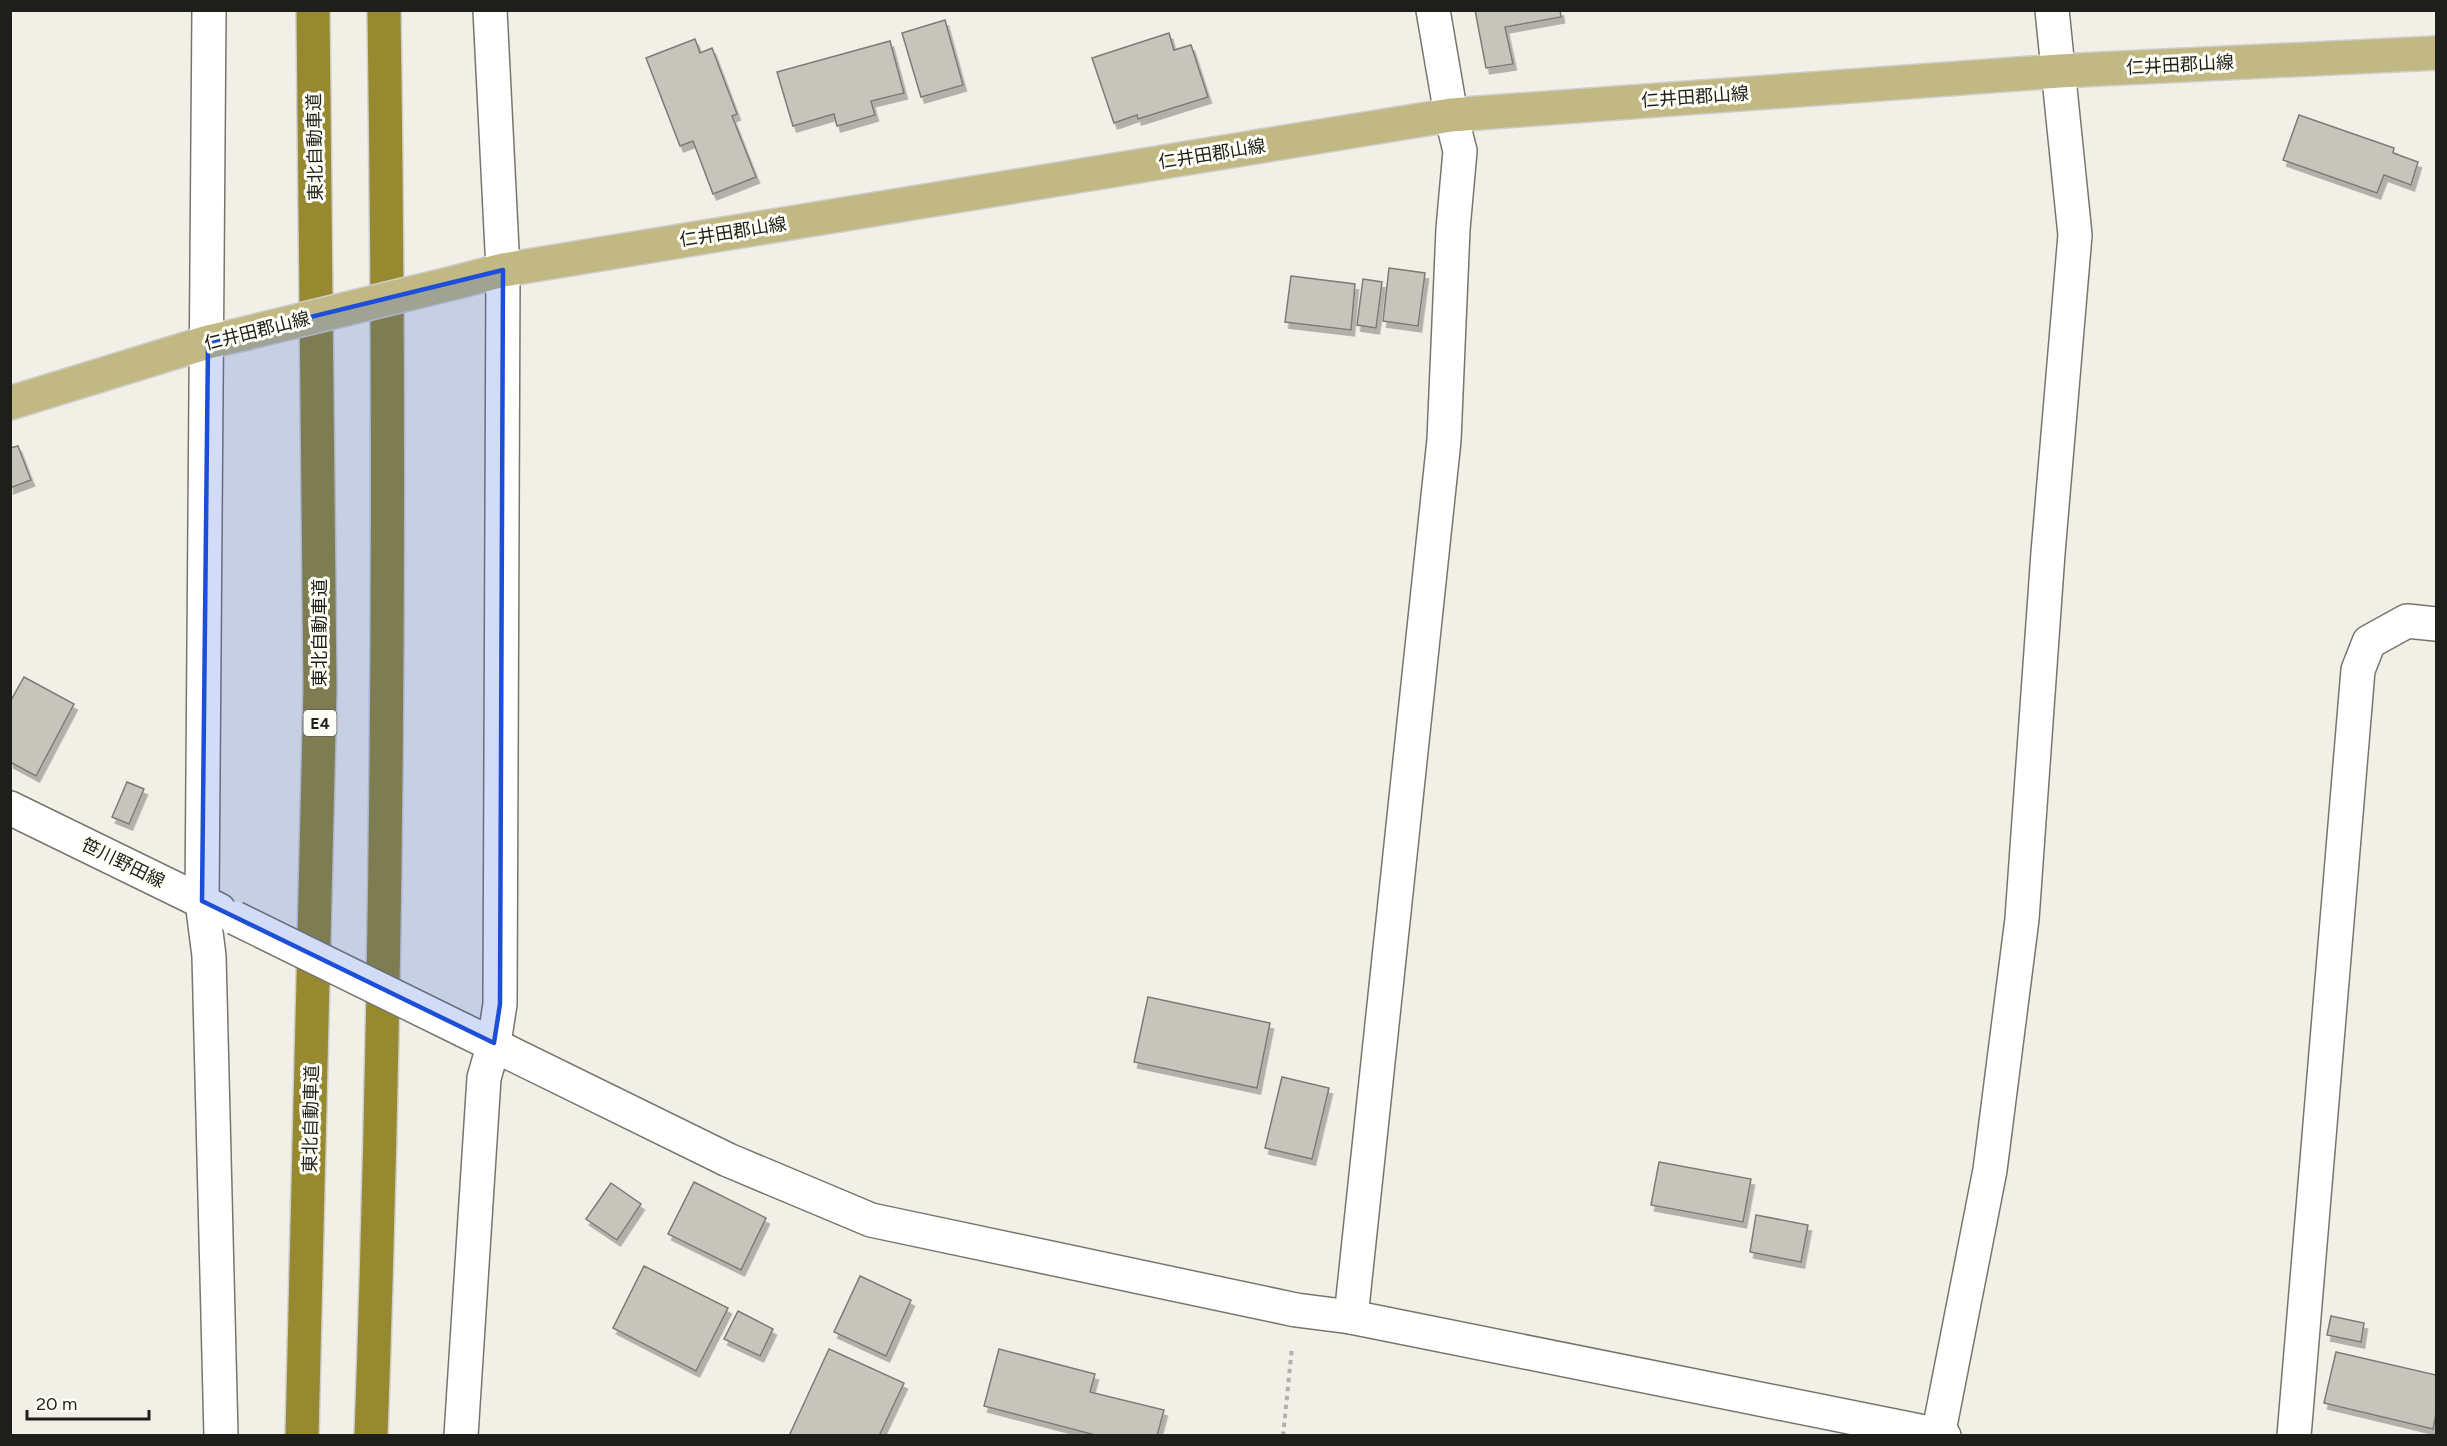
<svg xmlns="http://www.w3.org/2000/svg" width="2447" height="1446" viewBox="0 0 2447 1446" font-family="Figtree,'Noto Sans JP',sans-serif">
  <style>
    .building { fill: #c6c5bb; stroke: #7d7b73; stroke-width: 1.5; filter: url(#shadow) }
    .lines { fill: none; stroke-linecap: round; stroke-linejoin: round }
    .minor-casing { stroke: #77766d; stroke-width: 36 }
    .major-casing { stroke: #cececd; stroke-width: 36 }
    .highway-casing { stroke: #cececd; stroke-width: 36 }
    .path { stroke: #b2b1a9; stroke-width: 4; stroke-dasharray: 4.5 4.5; stroke-linecap: butt }
    .minor { stroke: #fff; stroke-width: 33 }
    .major { stroke: #c1b883; stroke-width: 33 }
    .highway { stroke: #978930; stroke-width: 33 }
    .minor-bridge-casing { stroke: #77766d; stroke-width: 36; stroke-linecap: butt }
    .major-bridge-casing { stroke: #cececd; stroke-width: 36; stroke-linecap: butt }
    .minor-bridge { stroke: #fff; stroke-width: 33 }
    .major-bridge { stroke: #c1b883; stroke-width: 33 }
    .marked { fill: #1d4ed8; fill-opacity: 0.2; stroke: #1d4ed8; stroke-width: 4.5; stroke-linejoin: round }
    .labels { text-anchor: middle; stroke-width: 6; stroke-linejoin: round; paint-order: stroke }
    .shield { fill: #fffef6; stroke: #62615c; stroke-width: 1.5 }
    .shield-label { font-size: 16px; font-weight: bold; fill: #1e1e1a }
    .street-label { font-size: 18px; fill: #1e1e1a; stroke: #fffef6 }
  </style>
  <defs>
    <filter id="shadow"><feDropShadow dx="3.5" dy="6" stdDeviation="0" flood-color="#0004"/></filter>
  </defs>
  <rect width="100%" height="100%" fill="#f2f0e6"/>
  <g class="building">
    <path d="M1475 10H1560L1561 17 1505 27 1513 64 1486 68Z"/>
    <path d="M945 20 963 85 921 97 902 33Z"/>
    <path d="M1169 33 1174 50 1191 45 1208 97 1138 119 1137 115 1114 123 1092 58Z"/>
    <path d="M695 39 700 53 712 48 737 114 732 116 756 177 713 194 693 141 680 146 646 58Z"/>
    <path d="M890 41 904 93 871 101 875 115 837 126 834 114 793 126 777 72Z"/>
    <path d="M2299 115 2394 148 2393 153 2418 162 2411 185 2384 175 2377 193 2283 160Z"/>
    <path d="M1389 268 1425 273 1418 326 1383 321Z"/>
    <path d="M1291 276 1355 284 1351 330 1285 322Z"/>
    <path d="M1363 279 1382 282 1376 328 1357 325Z"/>
    <path d="M18 446 31 480 10 488V448Z"/>
    <path d="M24 677 74 704 36 776 10 762V702Z"/>
    <path d="M127 782 144 789 129 824 112 817Z"/>
    <path d="M1148 997 1270 1023 1257 1088 1134 1062Z"/>
    <path d="M1282 1077 1329 1088 1312 1159 1265 1148Z"/>
    <path d="M1659 1162 1751 1179 1743 1222 1651 1205Z"/>
    <path d="M694 1182 766 1218 741 1270 668 1234Z"/>
    <path d="M611 1183 641 1204 617 1240 586 1219Z"/>
    <path d="M1756 1215 1808 1225 1801 1262 1750 1252Z"/>
    <path d="M644 1266 728 1308 696 1371 613 1328Z"/>
    <path d="M860 1276 911 1300 886 1356 834 1332Z"/>
    <path d="M738 1311 773 1329 760 1356 724 1339Z"/>
    <path d="M2331 1316 2364 1323 2361 1342 2327 1335Z"/>
    <path d="M829 1349 904 1383 879 1436H789Z"/>
    <path d="M999 1349 1095 1374 1090 1392 1164 1410 1157 1436H1099L984 1406Z"/>
    <path d="M2336 1352 2436 1375V1414L2433 1429 2324 1403Z"/>
  </g>
  <g class="lines">
    <defs>
      <g id="minor">
        <path d="M209 10 202 901 209 956 221 1436"/>
        <path d="M10 808 219 910"/>
        <path d="M463 1030 728 1160 871 1220 1296 1310 1351 1317 1944 1436"/>
        <path d="M1351 1317 1444 440 1453 229 1460 151 1451 115 1433 10"/>
        <path d="M461 1436 484 1078 494 1043 500 1004 503 270 490 10"/>
        <path d="M1938 1436 1990 1170 2022 919 2048 553 2075 235 2052 10"/>
        <path d="M2294 1436 2358 670 2369 642 2407 621 2436 624"/>
      </g>
      <g id="major">
        <path d="M457 282 503 270 1451 115 2059 71 2436 53"/>
        <path d="M10 403 208 342 243 334"/>
      </g>
      <g id="highway">
        <path d="M302 1436 320 689 313 10"/>
        <path d="M371 1436C388 961 391 486 384 10"/>
      </g>
    </defs>
    <use href="#minor" class="minor-casing"/>
    <use href="#major" class="major-casing"/>
    <use href="#highway" class="highway-casing"/>
    <path class="path" d="M1283 1436 1292 1347"/>
    <use href="#minor" class="minor"/>
    <use href="#major" class="major"/>
    <use href="#highway" class="highway"/>
    <defs>
      <path id="minor-bridge" d="M235 918 463 1030"/>
      <path id="major-bridge" d="M243 334 457 282"/>
    </defs>
    <use href="#minor-bridge" class="minor-bridge-casing"/>
    <use href="#major-bridge" class="major-bridge-casing"/>
    <use href="#minor-bridge" class="minor-bridge"/>
    <use href="#major-bridge" class="major-bridge"/>
  </g>
  <path class="marked" d="M503 270 500 1004 494 1043 202 901 208 342Z"/>
  <g class="labels">
    <rect class="shield" x="303.5" y="710" width="33" height="26" rx="4.5"/>
    <g class="shield-label">
      <text x="320" y="729">E4</text>
    </g>
    <g class="street-label">
      <text transform="translate(2180 65) rotate(-3)" y="6">仁井田郡山線</text>
      <text transform="translate(1695 97) rotate(-4)" y="6">仁井田郡山線</text>
      <text transform="translate(315 147) rotate(-91)" y="6">東北自動車道</text>
      <text transform="translate(1212 154) rotate(-9)" y="6">仁井田郡山線</text>
      <text transform="translate(733 232) rotate(-9)" y="6">仁井田郡山線</text>
      <text transform="translate(257 331) rotate(-14)" y="6">仁井田郡山線</text>
      <text transform="translate(320 633) rotate(-90)" y="6">東北自動車道</text>
      <text transform="translate(123 863) rotate(26)" y="6">笹川野田線</text>
      <text transform="translate(311 1119) rotate(-89)" y="6">東北自動車道</text>
    </g>
  </g>
  <rect width="2447" height="1446" fill="none" stroke="#1e1e1a" stroke-width="24"/>
  <path d="M27 1410v9h122v-9" fill="none" stroke="#1e1e1a" stroke-width="3"/>
  <text x="36" y="1410" font-size="18" fill="#1e1e1a" stroke="#fffef6" stroke-width="4.5" paint-order="stroke">20 m</text>
</svg>
